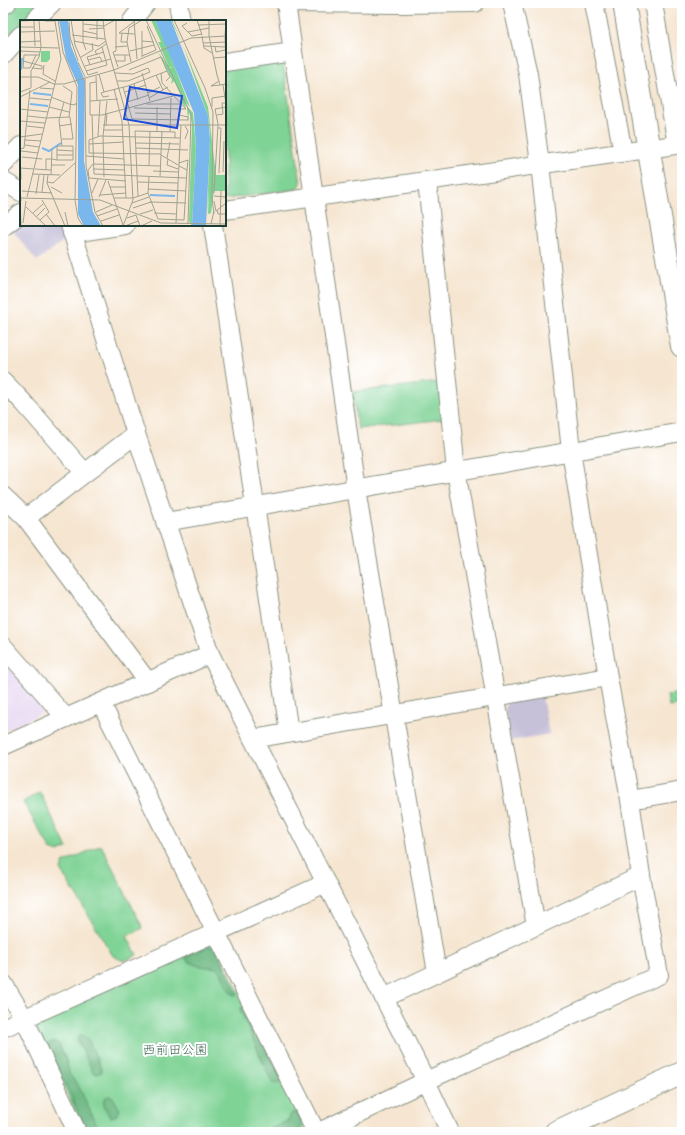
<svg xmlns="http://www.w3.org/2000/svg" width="685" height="1135" viewBox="0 0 685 1135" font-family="Itim,'Klee One',sans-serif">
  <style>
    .built { fill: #e4d3f1 }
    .industrial { fill: #c6c0d9 }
    .green { fill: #7fd395; stroke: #4f8864 }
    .forest { fill: #67b57e; stroke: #437959 }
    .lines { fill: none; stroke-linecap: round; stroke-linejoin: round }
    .street-casing { stroke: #8a9282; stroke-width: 20 }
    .secondary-casing { stroke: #8a9282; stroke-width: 24 }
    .street { stroke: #fff; stroke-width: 18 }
    .secondary { stroke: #fff; stroke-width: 22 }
    .labels { text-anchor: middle; stroke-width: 4; stroke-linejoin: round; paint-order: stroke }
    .park-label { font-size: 13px; fill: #37624c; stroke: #fff }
    .inset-river { fill: none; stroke: #79b7ec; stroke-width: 2 }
    .inset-road { fill: none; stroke: #a0a292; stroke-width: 1 }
    .view { fill: #1d4ed8; fill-opacity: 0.15; stroke: #1d4ed8; stroke-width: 2 }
    .inset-edge { fill: none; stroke: #1f3d34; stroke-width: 2 }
  </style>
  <rect width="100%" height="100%" fill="#fff"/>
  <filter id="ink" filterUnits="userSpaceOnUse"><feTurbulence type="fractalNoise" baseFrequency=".025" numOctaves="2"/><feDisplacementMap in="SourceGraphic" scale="8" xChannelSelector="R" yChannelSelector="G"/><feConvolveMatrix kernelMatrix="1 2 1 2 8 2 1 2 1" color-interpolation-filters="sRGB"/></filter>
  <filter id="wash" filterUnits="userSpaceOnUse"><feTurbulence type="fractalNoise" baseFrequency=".012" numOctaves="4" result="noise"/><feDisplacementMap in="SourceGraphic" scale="16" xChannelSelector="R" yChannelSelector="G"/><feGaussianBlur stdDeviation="0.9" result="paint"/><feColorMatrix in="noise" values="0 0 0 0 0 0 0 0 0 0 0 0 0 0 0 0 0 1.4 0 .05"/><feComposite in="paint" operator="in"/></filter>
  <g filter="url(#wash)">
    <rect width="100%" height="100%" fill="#f6e6d1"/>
    <path class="built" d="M3 654 45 700 42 713 3 731Z"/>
    <g class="industrial">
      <path d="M21 223V225H61L66 239 37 261 12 230Z"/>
      <path d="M542 696 549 734 510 741 505 707 508 702Z"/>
    </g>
    <g class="green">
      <path d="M19 3H44L26 21H21V26L3 44V14Z"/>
      <path d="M283 62 301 184 297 189 225 199V68Z"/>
      <path d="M439 382 444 419 358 429 352 392Z"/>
      <path d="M682 693V705L669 707 667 695Z"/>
      <path d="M40 792 67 848 58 852 50 849 23 802Z"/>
      <path d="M101 845 143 928 127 936 137 955 124 961 113 956 61 870 63 863Z"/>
      <path d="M209 943 216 946 304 1121 303 1132H85L36 1028 39 1019Z"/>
    </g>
    <g class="forest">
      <path d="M209 946 216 949 237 994 234 995C225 989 224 973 218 969 216 967 212 968 209 967 201 967 188 964 185 957Z"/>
      <path d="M242 1007 246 1008 281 1077V1082L277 1084 272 1083 241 1012 240 1009Z"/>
      <path d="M82 1035 88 1039 101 1068V1072L97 1074 93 1072 78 1042V1037Z"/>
      <path d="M52 1042 58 1043 65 1057 70 1075 79 1087 100 1132H88L48 1048 49 1043Z"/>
      <path d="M110 1096 113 1097 120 1110 117 1115 110 1117 105 1108 103 1101 106 1097Z"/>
      <path d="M293 1112H297L302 1123 299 1132H264L289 1120 290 1116Z"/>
    </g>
  </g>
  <g filter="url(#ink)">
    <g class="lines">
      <defs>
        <g id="street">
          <path d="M178 3 181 21"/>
          <path d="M286 3 356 489 437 973"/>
          <path d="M286 3 400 4 475 3"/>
          <path d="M594 3 623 152"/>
          <path d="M653 3 677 145"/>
          <path d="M3 6 7 3"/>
          <path d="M34 21 52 3"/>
          <path d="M132 21 146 3"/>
          <path d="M3 55 21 35"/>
          <path d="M225 62 293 52"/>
          <path d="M3 165 21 146"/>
          <path d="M3 181 21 192"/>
          <path d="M427 181 456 471 536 926"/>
          <path d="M225 210 682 144"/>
          <path d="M70 225 136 434 210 654 426 1081 450 1132"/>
          <path d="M213 225 289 732"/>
          <path d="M3 227 21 213"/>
          <path d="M72 233 125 225"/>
          <path d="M3 381 24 403 85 473"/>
          <path d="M3 496 26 518 148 682"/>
          <path d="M26 518 136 434"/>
          <path d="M165 522 682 432"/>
          <path d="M3 646 66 718"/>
          <path d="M101 703 316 1132"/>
          <path d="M253 739 608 677"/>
          <path d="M3 746 210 654"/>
          <path d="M630 800 682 791"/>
          <path d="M3 983 24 1018 77 1132"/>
          <path d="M384 998 641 876"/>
          <path d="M3 1028 326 883"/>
          <path d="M319 1132 426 1081 659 975 641 876 630 800 608 677 571 451 540 164 528 74 512 3"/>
        </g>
        <g id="secondary">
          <path d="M624 3 682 346"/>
          <path d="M556 1132 682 1073"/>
        </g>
      </defs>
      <use href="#street" class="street-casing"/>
      <use href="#secondary" class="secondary-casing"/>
      <use href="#street" class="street"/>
      <use href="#secondary" class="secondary"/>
    </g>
  </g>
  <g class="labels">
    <g class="park-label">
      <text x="175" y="1054">西前田公園</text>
    </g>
  </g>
  <g transform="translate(20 20)">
    <rect width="206" height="206" fill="#f6e6d1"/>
    <path d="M131 0H135L147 27 170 87 165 82 166 88 161 82 162 78 154 61 151 64 152 60 138 32 150 48 152 47H149L140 26 138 22H141ZM151 0H152L163 25 188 87 196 155H206V171H194L191 193 188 194 189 168 187 198 190 113 188 96 163 25ZM21 31H30V39L27 42H21ZM167 86 173 93 176 130 172 206 169 201 172 103 169 91 168 104Z" fill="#7fd395"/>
    <path d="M39 0H48L51 26 65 61 64 141 73 192 81 206H64L58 194V65L46 38ZM135 0H151L188 96 190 119 186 206H172L176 130 174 93Z" fill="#79b7ec"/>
    <path class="inset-river" d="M1 50 2 38M13 73 31 75M10 84 28 86M22 128 29 131 41 123M130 175 155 176"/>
    <path class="inset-road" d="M38 0 43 32 57 67 55 180 58 198 63 206M51 0 55 25 68 55 78 52M63 0V22L66 30M77 0V20M83 0 85 18 109 105 113 180 103 206M96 0V31L93 32 98 47M126 0 171 95 168 204M154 0 185 68 193 92 192 178 194 194M177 0 182 15M189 0V16L197 55 200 65 206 64M0 1 24 0M14 1 15 26M114 1 117 39M49 2 50 17 58 41M167 3 162 6 172 16 182 14M63 4 84 6 95 0M178 5 206 4M0 7H14M69 9 84 8M63 11 77 14M0 12 35 11M168 12 189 8M99 13 115 1M99 13 115 14M102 13 101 22H107M52 15 85 19M205 15 206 3M182 16 184 28 192 33M205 16 206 49M54 21 79 26 86 21M122 21 134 22M0 22 20 21M183 23 206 22M184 26 205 27M195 26 196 32 205 30M0 27 39 28M95 27 107 26M0 31 20 32M110 31 134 25M16 35 10 48H3L4 35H19M77 35 75 31 82 27M94 35H110M122 36 136 30 127 6M61 37 73 30 72 23M122 37V11M193 38 205 37M68 40 80 37 82 41M3 41 22 46V49L12 48M96 41H105V35M58 42 65 57M111 42 107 22 109 8 122 0M24 45 23 54 35 61M70 45 67 37 84 32M65 46 91 39M66 51 87 45 82 27 86 24M95 53 113 54 128 48 130 52 108 61H97M122 53 130 81M79 54 84 72 81 73 83 77 89 76M136 55 143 70M76 56 77 81M0 57H18L34 64H44L94 50 171 18 206 16M65 58 66 146 75 192 83 206M146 61 150 57 147 51M199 61 191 66 200 65M114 64 118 80M203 65 206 84M43 66 52 72 49 97M103 67 112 99 168 100M20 68 34 69M94 69 102 101 106 178M0 72 11 68V51L19 37 21 27 19 0M84 72 108 66 147 51 141 37 109 50M105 72 126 65M128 73 140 67M0 77 30 62M31 77 49 84 55 85 56 83M10 78 31 80M129 78 148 67M70 81 98 79M107 82 129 75M126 84H162M29 87 49 92M192 87V78L206 76M114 88 166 89 142 63 141 53M0 89 28 92M115 93 150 94M70 95H82L153 76M70 95V63L76 62M72 95 74 154 166 158M159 95 168 97V100M197 95 203 94 202 83H206M8 96 26 98M26 98 50 97M0 101 25 103M158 101 160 89M83 105H206M7 106 24 108M39 106 52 104M86 106 87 93M198 108H201L199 153M83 110H103M137 111V87M150 112 151 78M78 116 80 81M0 117 22 114M42 119H53L50 97M165 119 168 111 165 106M5 120 21 121M116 123 159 124M69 124 104 122M5 125 19 127M42 126 39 100 44 82M0 128 1 159M116 128 141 129M0 129 4 128 10 70M141 129 168 130M37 130 53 131M1 131 18 133M141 134 69 133V120L80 116 160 118M37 135H53M141 135 158 145M66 136 104 139M2 137 22 139M147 138 150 122M148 139 147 145 158 149M159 143 168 140 167 150M32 145H45M129 145 130 111M159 146 167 150 164 200M0 148 14 149M15 149 31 150M73 149 105 150M26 150V139H32L37 140H53V126H37V140M133 151 158 152M203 152 204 121M12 154 40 155M28 155 27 163 45 206M31 155 32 129M84 157 83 116 87 81M129 157 128 173 138 199 164 200M140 157 142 111M88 161 103 205M106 161 69 158 68 150 73 144 141 146M27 162 33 163 55 143M118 162 158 163M31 167 42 173M90 167H106M0 169 1 181M128 169 166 171M2 171 32 173M22 172 24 155M72 173 78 159M194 173 198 104 195 89 206 87M16 174 19 155M80 175 106 173M118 176 115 111 155 112V118M194 176 206 177M7 177 41 39 35 1H25M79 177 86 160M94 178H113M113 178 128 173M194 181 196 191 206 183M130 182 166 183M112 183 129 177M6 187 26 206M113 188 131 182M197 190 198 194H206M45 192 48 206M76 192 92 185M13 193 23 184M134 193 157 194M26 194 35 206M120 194 133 190M77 196 97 189M16 197 25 188M107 198 116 195 120 206M20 200 29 192 22 180M81 201 99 195M3 203 6 181M156 203 161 105M191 204 194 191M200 205 201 170M1 206 0 178 80 180 141 203 206 204M105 206 118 201M121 206 132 201"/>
    <path class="view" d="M110 67 162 76 157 108 104 99Z"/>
    <rect width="206" height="206" class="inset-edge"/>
  </g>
  <rect width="685" height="1135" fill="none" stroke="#fff" stroke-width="16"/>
</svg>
